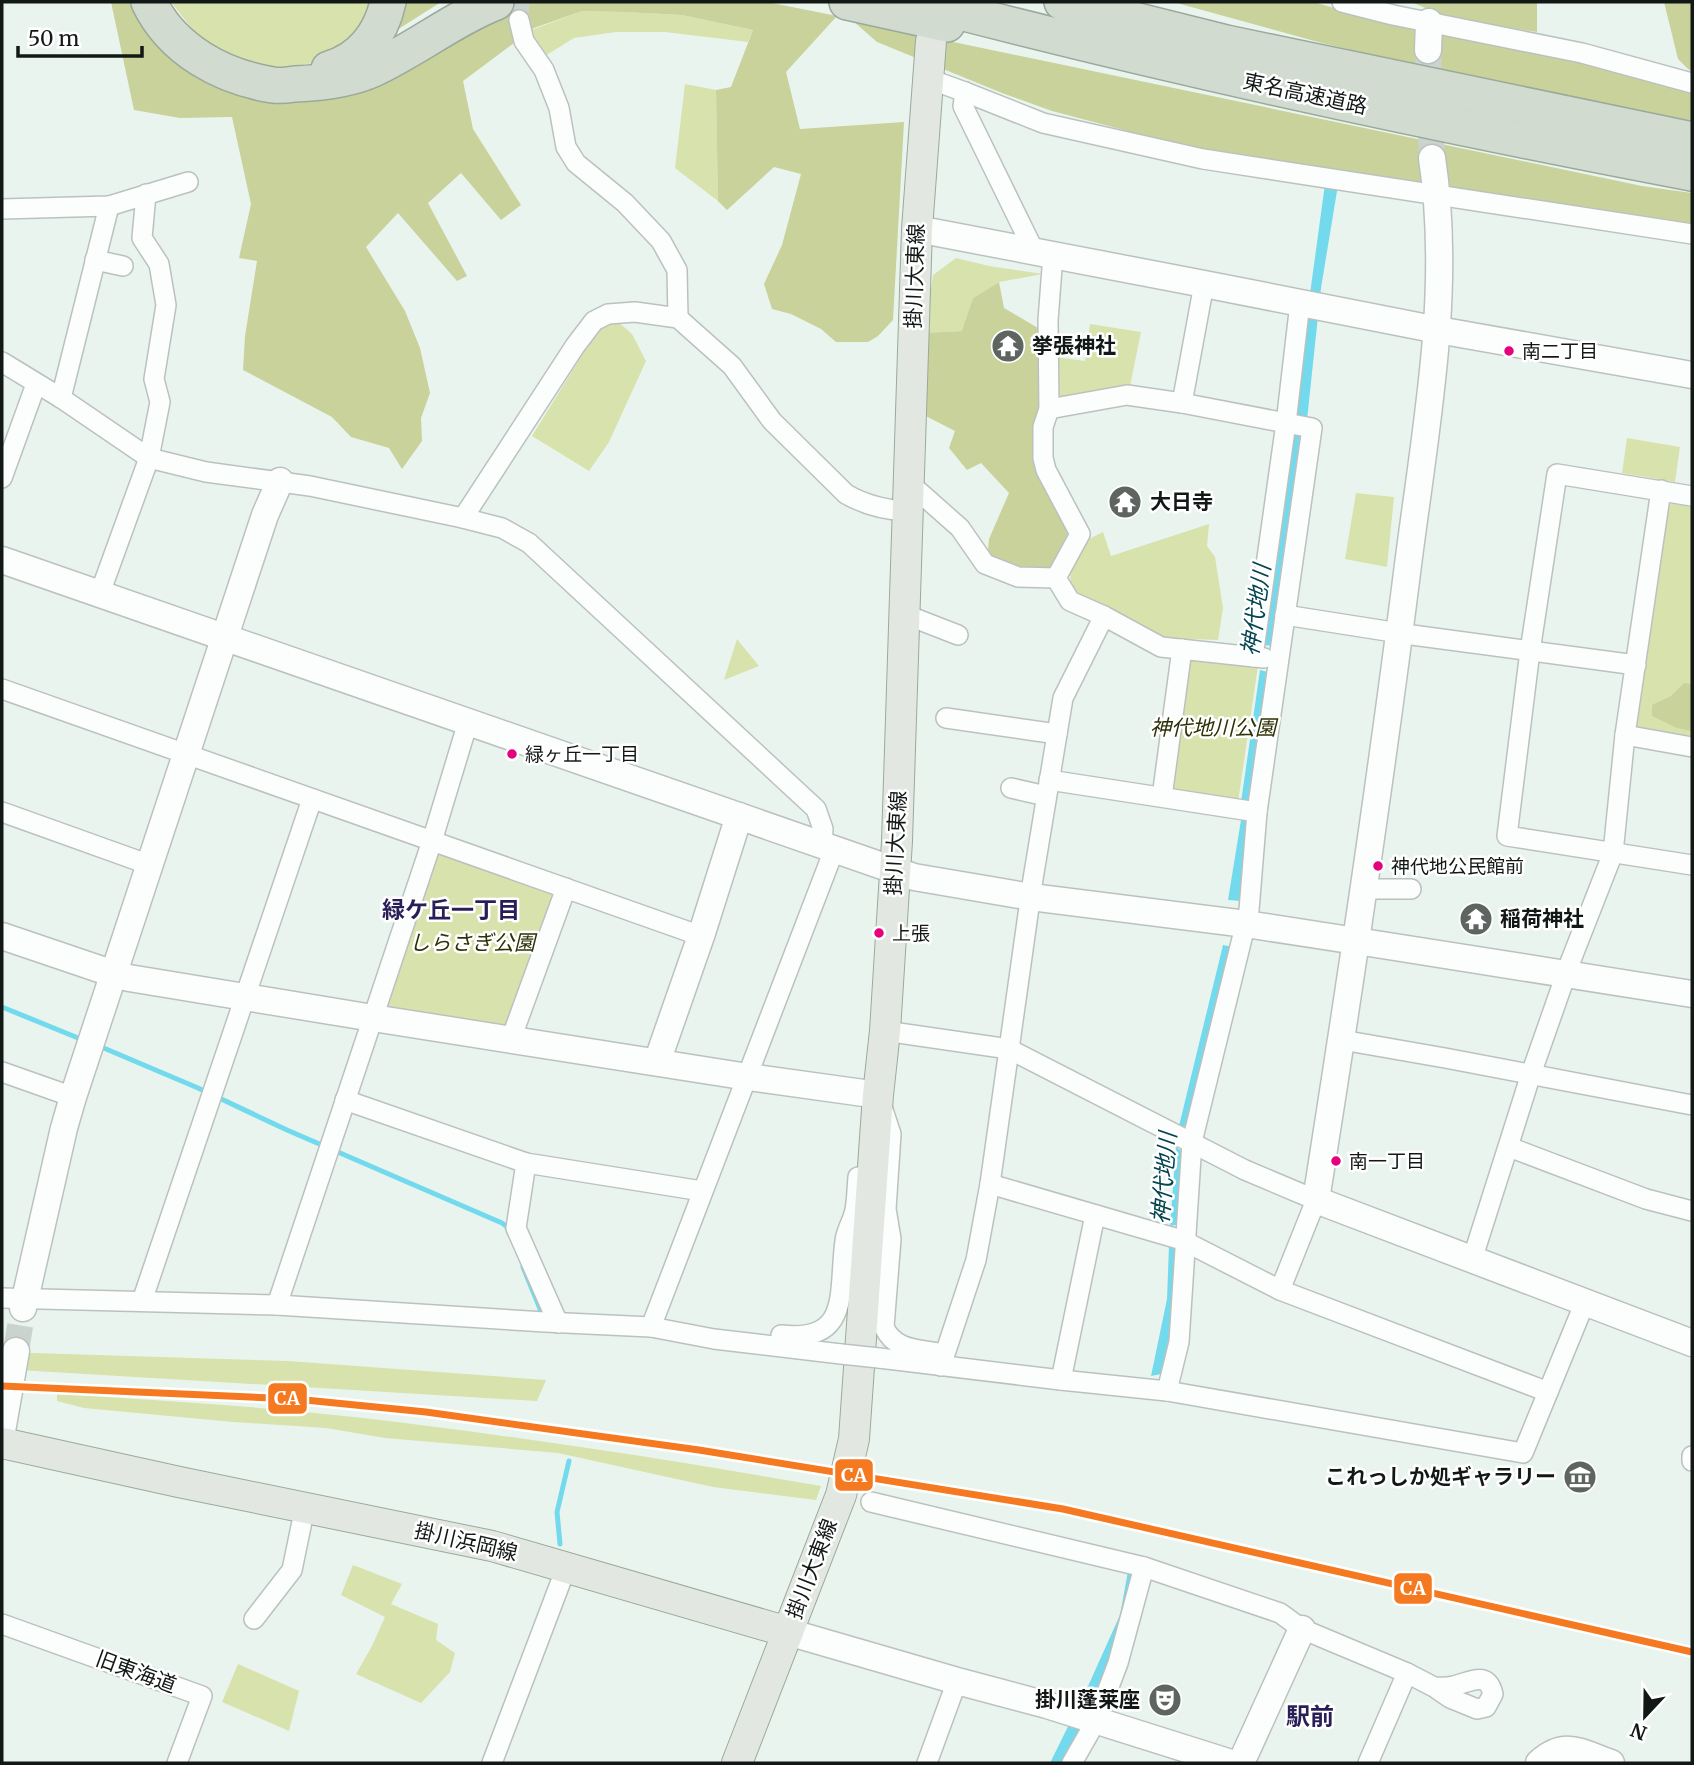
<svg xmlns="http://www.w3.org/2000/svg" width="1694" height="1765" viewBox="0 0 1694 1765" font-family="Merriweather,'Noto Sans JP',serif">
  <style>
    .green { fill: #d8e2ac }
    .forest { fill: #c8d29a }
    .water { fill: #72daec }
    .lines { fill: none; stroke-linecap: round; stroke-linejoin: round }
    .stream { stroke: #72daec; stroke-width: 5 }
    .street-tunnel { stroke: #cad3ce; stroke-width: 19; stroke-dasharray: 19 10; stroke-linecap: butt }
    .secondary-tunnel { stroke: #cad3ce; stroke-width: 26; stroke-dasharray: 26 13; stroke-linecap: butt }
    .street-casing { stroke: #bbc2be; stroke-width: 22 }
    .secondary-casing { stroke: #bbc2be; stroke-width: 29 }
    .primary-casing { stroke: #9ba99b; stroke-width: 32 }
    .highway-casing { stroke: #9ba99b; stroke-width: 38 }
    .street { stroke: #fcfdfd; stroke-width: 19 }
    .secondary { stroke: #fcfdfd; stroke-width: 26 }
    .primary { stroke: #e2e8e1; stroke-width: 30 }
    .highway { stroke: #d1dbd0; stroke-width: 35 }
    .street-bridge-casing { stroke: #bbc2be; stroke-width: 22; stroke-linecap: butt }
    .street-bridge { stroke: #fcfdfd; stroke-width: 19 }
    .rail-1-casing { stroke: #fff; stroke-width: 12 }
    .rail-1 { stroke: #f47921; stroke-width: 7 }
    .bus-dot { fill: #e5007d; stroke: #fff; stroke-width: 2.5 }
    .labels { text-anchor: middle; stroke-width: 5; stroke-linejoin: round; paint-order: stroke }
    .bus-label { font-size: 19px; fill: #121815; stroke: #fff; text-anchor: start }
    .street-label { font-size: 21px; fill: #121815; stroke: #fff }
    .poi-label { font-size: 21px; font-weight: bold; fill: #121815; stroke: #fff; text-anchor: start }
    .park-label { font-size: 21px; font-style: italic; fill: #2e3106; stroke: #fff }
    .water-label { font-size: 23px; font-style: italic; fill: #054651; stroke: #fff }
    .neighbourhood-label { font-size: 23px; font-weight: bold; fill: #2a1e58; stroke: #fff }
    .quarter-label { font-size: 24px; font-weight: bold; fill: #2a1e58; stroke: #fff }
    .line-badge { stroke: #fff; stroke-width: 2.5 }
    .badge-label { font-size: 19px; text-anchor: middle; font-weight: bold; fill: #fff }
  </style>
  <rect width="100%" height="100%" fill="#eaf4ef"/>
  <g class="green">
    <path d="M171 2H380L370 26 320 62 289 67H266L225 52 200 39Z"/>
    <path d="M582 11 623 12 682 15 753 30 748 42 665 32H616L574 38 545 56 529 31Z"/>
    <path d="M685 84 716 90 718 201 675 168Z"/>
    <path d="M956 258 989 266 1043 274 999 282 973 298 963 331 925 333 933 275Z"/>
    <path d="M617 321 632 334 646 361 609 442 589 471 532 436 600 326Z"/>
    <path d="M1090 324 1141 332 1129 391 1058 404 1055 357 1085 361Z"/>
    <path d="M1627 438 1680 447 1675 482 1622 473Z"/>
    <path d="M1356 493 1394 497 1387 567 1345 559Z"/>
    <path d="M1675 501 1692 504V739L1638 730 1633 722 1668 506Z"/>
    <path d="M1209 524 1207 546 1215 557 1223 608 1218 640 1166 638 1071 589 1070 573 1087 540 1103 532 1111 556Z"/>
    <path d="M737 639 759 666 724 680Z"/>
    <path d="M1192 657 1258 666 1238 802 1173 792 1168 787 1185 663Z"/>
    <path d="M443 853 551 890 553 902 510 1023 503 1028 390 1010 386 1002 437 855Z"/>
    <path d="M2 1352 288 1361 546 1380 537 1401 2 1369Z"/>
    <path d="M57 1394C156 1400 255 1406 354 1417 510 1435 666 1459 821 1486L816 1500 713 1487 558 1453 385 1438 326 1428 233 1422 84 1408 57 1401Z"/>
    <path d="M353 1565 402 1584 391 1604 438 1624 436 1640 455 1653 450 1672 421 1703 356 1674 372 1646 385 1617 341 1595Z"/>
    <path d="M238 1664 299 1691 289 1731 222 1702Z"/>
  </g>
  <g class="forest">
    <path d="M111 2H146L203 65 332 85 524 2H767L837 16 786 72 800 129 904 122 893 320 878 336 868 342H836L821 329 791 314 772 309 764 284 782 245 801 174 774 167 727 210 718 201 716 90 731 87 753 30 682 15 623 12 582 11 534 28 463 81 473 129 521 205 501 220 461 173 428 203 467 276 457 281 398 213 366 247 405 311 420 348 430 393 421 418 422 441 402 469 389 448 351 437 332 417 243 370 245 336 257 261 239 258 251 204 232 117 180 118 134 110Z"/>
    <path d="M396 2H441L397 30Z"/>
    <path d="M1173 2H1313L1374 19 1508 44 1692 88V125L1603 111 1318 42Z"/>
    <path d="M1411 2H1537V32L1483 24 1440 14Z"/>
    <path d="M1664 2H1692V71L1688 69 1678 59Z"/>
    <path d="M853 21 1642 186 1692 193V226L1192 148 1052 111 1002 93 877 42Z"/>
    <path d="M999 282 1004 308 1038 328 1059 505 1069 540 1056 578 987 564 989 539 1009 493 981 463 967 470 949 448 955 431 916 411 925 333 962 331 973 298Z"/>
    <path d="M1684 683 1692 684V731L1677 728 1652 716V705L1671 696Z"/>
  </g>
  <g class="water">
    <path d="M1325 184 1338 185 1321 288 1307 420 1274 646 1262 645Z"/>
    <path d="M1260 670 1272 673 1252 799 1241 802Z"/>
    <path d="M1241 820 1250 821 1241 901 1228 900Z"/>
    <path d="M1223 945 1233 947 1189 1126H1179Z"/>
    <path d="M1176 1147 1186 1154 1182 1224 1170 1226Z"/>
    <path d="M1169 1246 1180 1251 1177 1300 1161 1374 1151 1376 1167 1299Z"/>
    <path d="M1128 1571 1138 1573 1100 1689 1062 1763H1050L1089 1684 1120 1615Z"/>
  </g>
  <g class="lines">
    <g class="stream">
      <path d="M2 1007 83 1040"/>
      <path d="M99 1046 198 1088 287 1130 502 1223 506 1226 509 1232"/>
      <path d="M523 1267 543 1316"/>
      <path d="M560 1544 557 1512 569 1461"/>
    </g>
    <path class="street-tunnel" d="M519 20 520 2"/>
    <g class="secondary-tunnel">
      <path d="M1428 50 1432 158"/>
      <path d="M16 1351 23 1308"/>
    </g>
    <defs>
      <g id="street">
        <path d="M1342 2 1393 15 1582 53 1692 83"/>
        <path d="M519 20 524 41 544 70 559 108 566 147 576 163 625 203 661 241 677 270 678 318"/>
        <path d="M928 81 940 83 965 92 1043 123 1203 159 1692 234"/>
        <path d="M965 92 963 106 1034 251"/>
        <path d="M2 209 109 206 188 182"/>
        <path d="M95 260 123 266"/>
        <path d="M2 362 61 398 149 458 206 472 310 486 463 518 502 528 529 543 816 809 823 829 822 846"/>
        <path d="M61 398 109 206"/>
        <path d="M1049 409 1127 395 1182 403"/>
        <path d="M2 478 36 384"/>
        <path d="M908 489H916L960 528 985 564 1018 577 1056 578 1080 534 1046 470 1043 458V427L1049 409 1048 320 1053 255"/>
        <path d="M1692 496 1557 474 1530 651 1507 836 1692 865"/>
        <path d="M463 518 575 346 594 321 608 314 635 312 678 318 732 366 772 421 846 494C865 505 885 510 907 511"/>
        <path d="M1056 578 1070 601 1104 616 1161 647 1264 658"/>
        <path d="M100 593 149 458 160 402 154 379 166 305 159 264 142 238 146 194"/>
        <path d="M904 614 958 635"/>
        <path d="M1285 615 1412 635 1636 665"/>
        <path d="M1253 657 1286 423 1300 303"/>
        <path d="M2 689 701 936"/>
        <path d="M946 718 1057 734"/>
        <path d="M1625 735 1692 747"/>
        <path d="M1049 780 1257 812"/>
        <path d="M1011 788 1046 796"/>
        <path d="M1162 797 1182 649"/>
        <path d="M2 812 150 865"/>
        <path d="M1364 889H1411"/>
        <path d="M885 1031 1009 1049 1245 1170 1316 1200 1280 1290"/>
        <path d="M511 1039 566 888"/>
        <path d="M1342 1040 1445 1058 1692 1105"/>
        <path d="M2 1072 73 1097"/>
        <path d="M345 1100 526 1163 702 1191"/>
        <path d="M883 1110 891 1134 886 1209 891 1239 884 1327C894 1350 917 1349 939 1353"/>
        <path d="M1509 1147 1646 1199 1692 1211"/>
        <path d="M526 1163 516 1228 558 1323"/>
        <path d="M990 1184 1182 1240 1280 1290 1548 1392"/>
        <path d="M1472 1260 1531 1074 1571 960 1613 853 1625 735 1661 490"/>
        <path d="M2 1298 277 1305 545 1322 651 1327 714 1339 841 1354"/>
        <path d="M142 1301 312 799"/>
        <path d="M277 1305 432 841 468 722"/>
        <path d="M651 1327 834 850"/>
        <path d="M781 1335C852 1343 838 1291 845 1241 846 1230 853 1221 855 1210 857 1199 857 1188 858 1177"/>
        <path d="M879 1358 1061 1380 1167 1391 1523 1453 1585 1302"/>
        <path d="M941 1366 976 1260 990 1184 1033 879 1063 698 1104 616"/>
        <path d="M1061 1380 1095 1215"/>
        <path d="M1167 1391 1179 1342 1192 1142 1249 910 1257 812 1312 428 1182 403 1204 284"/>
        <path d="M1692 1456V1461"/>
        <path d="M871 1502 1144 1567 1280 1613 1302 1629 1407 1673 1434 1687 1450 1698 1477 1709 1486 1707 1493 1694C1487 1669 1469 1683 1453 1686 1447 1688 1440 1687 1434 1687"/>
        <path d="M254 1619 292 1570 305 1507"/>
        <path d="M2 1624 202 1696 177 1763"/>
        <path d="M492 1763 566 1568"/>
        <path d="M927 1763 957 1681"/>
        <path d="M1072 1763 1096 1721 1118 1663 1144 1567"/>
        <path d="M1368 1763 1407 1673"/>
      </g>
      <g id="secondary">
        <path d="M1428 50 1429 22"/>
        <path d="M1432 158C1452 290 1426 426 1409 557 1382 772 1350 986 1316 1200L1692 1343"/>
        <path d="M917 229 1204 284 1438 330 1692 375"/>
        <path d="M2 560 914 877 1031 897 1246 924 1382 945 1692 994"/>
        <path d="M2 936 114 974 129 978 373 1018 748 1077 878 1095"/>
        <path d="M657 1062 701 936 739 816"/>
        <path d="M23 1308 64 1128 73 1097 265 515 280 481"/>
        <path d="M2 1431 16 1351"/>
        <path d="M788 1632 957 1681 1047 1705 1231 1763"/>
        <path d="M1241 1763 1302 1629"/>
        <path d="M1539 1763C1565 1739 1581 1753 1611 1763"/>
      </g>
      <g id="primary">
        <path d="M2 1443 179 1482 492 1546 788 1632"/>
        <path d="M737 1763 841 1495 854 1439 878 1095 885 1031 897 841 917 229 931 41"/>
      </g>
      <g id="highway">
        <path d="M149 2C172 50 222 77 273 85 280 86 288 85 295 84 321 83 349 80 373 69 416 49 453 19 496 2"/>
        <path d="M847 2 947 24"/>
        <path d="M922 2C1176 69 1434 124 1692 173"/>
        <path d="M1062 2 1226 43 1692 140"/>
        <path d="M329 69C361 60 381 34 388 2"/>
      </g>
    </defs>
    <use href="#street" class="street-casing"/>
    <use href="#secondary" class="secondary-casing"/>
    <use href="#primary" class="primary-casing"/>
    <use href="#highway" class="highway-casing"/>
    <use href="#street" class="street"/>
    <use href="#secondary" class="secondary"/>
    <use href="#primary" class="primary"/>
    <use href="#highway" class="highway"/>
    <defs>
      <path id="street-bridge" d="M841 1354 879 1358"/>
    </defs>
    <use href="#street-bridge" class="street-bridge-casing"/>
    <use href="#street-bridge" class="street-bridge"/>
    <defs>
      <path id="rail-1" d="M2 1386 295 1399 426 1412 699 1450 1063 1509 1692 1652"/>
    </defs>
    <use href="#rail-1" class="rail-1-casing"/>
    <use href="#rail-1" class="rail-1"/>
  </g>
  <defs>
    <symbol id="temple-disc" viewBox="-11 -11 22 22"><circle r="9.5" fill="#5e6561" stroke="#fff"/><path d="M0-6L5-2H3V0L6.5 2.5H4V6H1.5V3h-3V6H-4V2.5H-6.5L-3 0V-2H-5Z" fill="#fff"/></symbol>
    <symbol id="museum-disc" viewBox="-11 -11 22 22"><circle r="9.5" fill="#5e6561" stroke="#fff"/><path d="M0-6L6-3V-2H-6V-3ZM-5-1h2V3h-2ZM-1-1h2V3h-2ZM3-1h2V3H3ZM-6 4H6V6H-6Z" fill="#fff"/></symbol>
    <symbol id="theatre-disc" viewBox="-11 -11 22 22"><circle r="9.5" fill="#5e6561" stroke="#fff"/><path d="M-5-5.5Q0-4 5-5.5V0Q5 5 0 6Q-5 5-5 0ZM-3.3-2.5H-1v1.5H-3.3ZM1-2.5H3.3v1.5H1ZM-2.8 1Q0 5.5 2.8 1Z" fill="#fff"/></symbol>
  </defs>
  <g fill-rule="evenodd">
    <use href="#temple-disc" x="989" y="327" width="38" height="38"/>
    <use href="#temple-disc" x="1106" y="483" width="38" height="38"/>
    <use href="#temple-disc" x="1457" y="900" width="38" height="38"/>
    <use href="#museum-disc" x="1561" y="1458" width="38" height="38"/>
    <use href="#theatre-disc" x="1146" y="1681" width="38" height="38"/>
  </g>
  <g class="bus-dot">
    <circle cx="1509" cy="351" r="6"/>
    <circle cx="512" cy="754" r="6"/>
    <circle cx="1378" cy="866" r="6"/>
    <circle cx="879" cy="933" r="6"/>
    <circle cx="1336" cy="1161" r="6"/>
  </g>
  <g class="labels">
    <g class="bus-label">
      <text x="1522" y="358">南二丁目</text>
      <text x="525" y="761">緑ヶ丘一丁目</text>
      <text x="1391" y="873">神代地公民館前</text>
      <text x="892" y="940">上張</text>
      <text x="1349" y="1168">南一丁目</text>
    </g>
    <g class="street-label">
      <text transform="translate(1305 94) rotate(12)" y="7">東名高速道路</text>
      <text transform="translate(915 276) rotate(-88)" y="7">掛川大東線</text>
      <text transform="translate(896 843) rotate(-87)" y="7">掛川大東線</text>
      <text transform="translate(466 1542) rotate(13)" y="7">掛川浜岡線</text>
      <text transform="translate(812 1569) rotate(-69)" y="7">掛川大東線</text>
      <text transform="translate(136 1672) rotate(20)" y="7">旧東海道</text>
    </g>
    <g class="poi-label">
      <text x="1032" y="353">挙張神社</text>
      <text x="1150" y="509">大日寺</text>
      <text x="1500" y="926">稲荷神社</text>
      <text x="1556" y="1484" text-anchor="end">これっしか処ギャラリー</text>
      <text x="1140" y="1707" text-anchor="end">掛川蓬莱座</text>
    </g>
    <g class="park-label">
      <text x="1213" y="735">神代地川公園</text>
      <text x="472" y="950">しらさぎ公園</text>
    </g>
    <g class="water-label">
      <text transform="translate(1256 610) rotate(-82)" y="8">神代地川</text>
      <text transform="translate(1164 1178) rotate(-85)" y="8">神代地川</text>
    </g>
    <g class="neighbourhood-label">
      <text x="451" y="918">緑ケ丘一丁目</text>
    </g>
    <g class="quarter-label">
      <text x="1310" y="1725">駅前</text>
    </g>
  </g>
  <g class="line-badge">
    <rect x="267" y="1382" width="41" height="33" rx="7" fill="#f47921"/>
    <rect x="834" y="1458" width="40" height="34" rx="7" fill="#f47921"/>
    <rect x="1393" y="1572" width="40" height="33" rx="7" fill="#f47921"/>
  </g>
  <g class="badge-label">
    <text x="287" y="1405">CA</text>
    <text x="854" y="1482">CA</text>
    <text x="1413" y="1595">CA</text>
  </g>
  <rect width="1694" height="1765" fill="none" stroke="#121815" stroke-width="7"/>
  <g transform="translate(1645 1716) rotate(202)" stroke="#ffffff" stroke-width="5" paint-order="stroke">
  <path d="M0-5L12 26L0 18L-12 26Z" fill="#121815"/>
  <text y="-10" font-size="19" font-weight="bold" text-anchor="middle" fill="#121815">N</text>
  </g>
  <path d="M18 46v10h124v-10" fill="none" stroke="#121815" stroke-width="3.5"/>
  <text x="28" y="46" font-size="21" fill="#121815" stroke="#ffffff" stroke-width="5" paint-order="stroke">50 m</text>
</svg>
